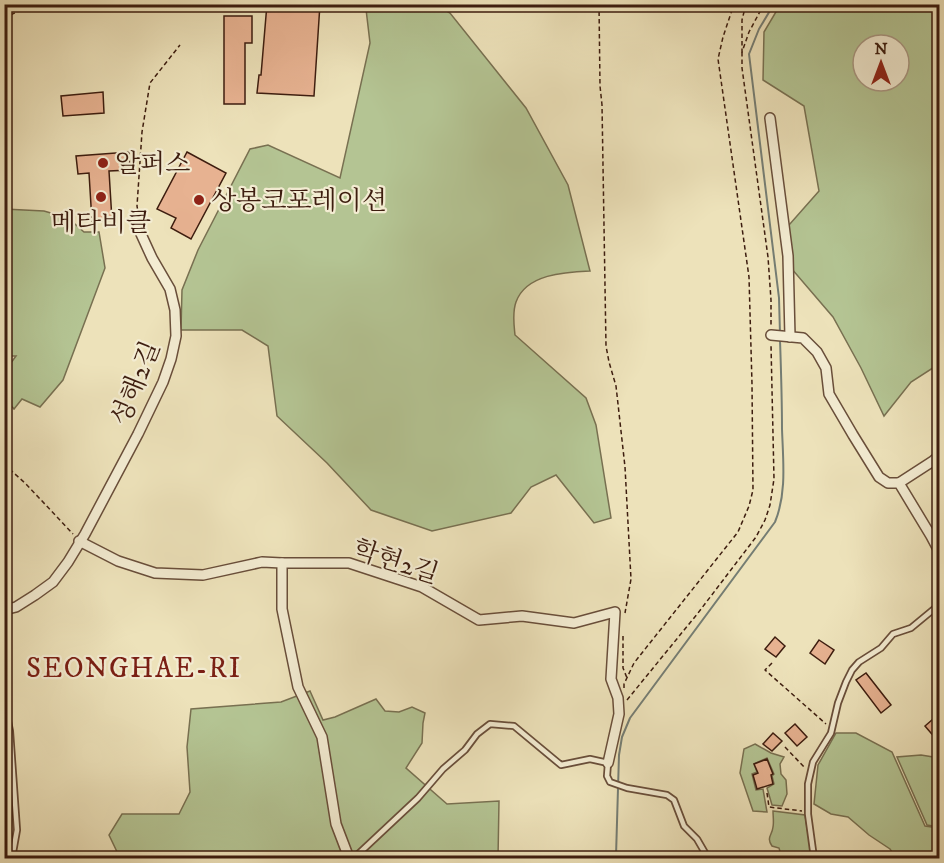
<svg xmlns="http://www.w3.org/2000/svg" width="944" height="863" viewBox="0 0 944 863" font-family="'IM FELL DW Pica','Noto Serif KR',serif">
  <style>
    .green { fill: #b4c493; stroke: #787051; stroke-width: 1.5; fill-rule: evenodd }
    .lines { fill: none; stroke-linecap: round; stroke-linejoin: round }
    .stream { stroke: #757d73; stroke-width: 2 }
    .building { fill: #e7b291; stroke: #3d1d0f; stroke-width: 1.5 }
    .service-casing { stroke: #694e3a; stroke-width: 8 }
    .minor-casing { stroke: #694e3a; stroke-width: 12 }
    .path { stroke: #3d1d0f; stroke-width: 1.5; stroke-dasharray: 4.5 3; stroke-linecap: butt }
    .service { stroke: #f3ecd2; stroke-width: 4.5 }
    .minor { stroke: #f3ecd2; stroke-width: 9 }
    .poi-dot { fill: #8f2418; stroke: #f3ecd2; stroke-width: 2 }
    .labels { text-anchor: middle; stroke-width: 4.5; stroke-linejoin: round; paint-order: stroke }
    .poi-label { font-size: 26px; fill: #3d1d0f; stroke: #f3ecd2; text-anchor: start }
    .street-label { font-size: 26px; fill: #3d1d0f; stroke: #f3ecd2 }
    .quarter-label { font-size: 28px; letter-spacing: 1.5px; fill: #7a1f14; stroke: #f3ecd2 }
  </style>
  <rect width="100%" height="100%" fill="#ede2ba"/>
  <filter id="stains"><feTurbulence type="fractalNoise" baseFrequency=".00333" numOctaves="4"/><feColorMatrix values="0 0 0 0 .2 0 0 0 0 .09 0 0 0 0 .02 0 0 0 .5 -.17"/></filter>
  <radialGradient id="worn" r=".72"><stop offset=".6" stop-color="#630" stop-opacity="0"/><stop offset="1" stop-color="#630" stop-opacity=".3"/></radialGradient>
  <g class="green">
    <path d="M389 4 437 5 450 13 526 108 568 185 590 271C565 272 526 274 516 302 512 313 514 325 515 335L586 398 596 425 611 518 594 523 556 475 531 487 511 513 432 531 371 510 327 463 277 416 268 346 242 330H181L182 290 198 250 250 149 268 145 340 178 370 43 366 9Z"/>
    <path d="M780 5H939V364L911 382 884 416 861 368 833 317 791 268 789 225 819 191 804 106 763 80 764 32ZM863 45H899V81H863Z"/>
    <path d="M4 209 44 211 68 218 84 232H99L105 268 63 380 40 407 22 399 14 409 5 398V371L16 356H5Z"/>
    <path d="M310 691 323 720 335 717 376 699 385 711 399 712 412 707 425 713 423 723 422 743 406 768 447 804 499 801 498 858H120L109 835 122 814H179L190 792 187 747 191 709 281 702Z"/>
    <path d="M836 733H856L892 752 925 826 939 828V858H896L890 849 869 835 848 817 831 814 814 804 818 765Z"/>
    <path d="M755 744 771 753 784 757 780 764 781 774 786 780 787 794 782 806 772 805 767 788 774 784 772 776 774 774 767 758 754 764 757 772 752 774 756 790 763 789 767 812 753 811 740 773 744 749Z"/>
    <path d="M921 755 939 758V827L927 825 897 757Z"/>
    <path d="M773 811 805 815 811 852V858H782L779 848 772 846C766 837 772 836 773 827 774 822 773 816 773 811Z"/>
  </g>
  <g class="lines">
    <g class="stream">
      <path d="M774 4 759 29 749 54 779 298 780 334"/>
      <path d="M616 856 619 755 622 737 630 718 775 522C787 493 783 460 782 429 782 399 781 369 780 340"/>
    </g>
  </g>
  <g class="building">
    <path d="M267 4H320L314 96 257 93 259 75H261Z"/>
    <path d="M224 16H252V43H245V104H224Z"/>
    <path d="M103 92 104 113 63 116 61 96Z"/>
    <path d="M129 152 130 170 109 171 112 220 92 222 89 173 78 174 76 156Z"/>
    <path d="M187 152 226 173 191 239 171 228 176 218 157 209Z"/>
    <path d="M775 637 785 646 776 657 765 649Z"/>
    <path d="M819 640 834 650 825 664 810 653Z"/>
    <path d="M866 673 891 705 881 713 856 680Z"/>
    <path d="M939 714V736L936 739 925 726Z"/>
    <path d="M795 724 807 737 797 746 785 733Z"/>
    <path d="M773 733 782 741 772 751 763 744Z"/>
    <path d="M767 759 773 774 771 775 773 784 757 789 753 775 758 773 754 764Z"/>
  </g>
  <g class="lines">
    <defs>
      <g id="service">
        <path d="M931 536 940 531"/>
        <path d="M4 702 10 731 17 830 12 858"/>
        <path d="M354 858 418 798 443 769 465 750 477 734 490 724 514 726 561 765 590 759 608 763 607 776 610 782 627 788 667 795 674 800 684 826 697 839 708 858"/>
        <path d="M814 858 808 814V784L813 762 831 733 838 703 846 682 852 670 859 662 881 648 893 634 911 628 934 609 940 608"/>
      </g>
      <g id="minor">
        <path d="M770 118 788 256 790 337"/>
        <path d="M771 335 803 338 817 352 826 368 829 394 853 435 879 477 888 483H899L931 536 940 553"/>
        <path d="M899 483 933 461 940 455"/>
        <path d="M79 541 118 561 155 573 203 575 262 562 282 563H349L422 587 479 620 522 616 574 623 615 612 611 679 618 698 619 714 608 763"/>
        <path d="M282 563V609L298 687 322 737 336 824 349 858"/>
        <path d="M4 610 16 607 35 595 53 582 68 562 85 534 138 434 163 382 171 359 176 336 175 310 170 289 152 258 141 234"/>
      </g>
    </defs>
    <use href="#service" class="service-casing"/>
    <use href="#minor" class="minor-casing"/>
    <g class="path">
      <path d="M599 4 600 86 602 105 606 346 609 362 616 386 625 467 631 579 625 613"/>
      <path d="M746 4 742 20V52L749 32 764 4"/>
      <path d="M357 6V4"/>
      <path d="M4 18 34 4"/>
      <path d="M742 52V68L768 257 771 300V325"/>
      <path d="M140 224 137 206 142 132 150 83 180 45"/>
      <path d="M4 464 26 484 73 534"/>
      <path d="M623 636V668L627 678"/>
      <path d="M772 663 765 670 826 724"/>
      <path d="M624 688V684L634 663 738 532 749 506 753 490 752 384 749 277 718 59 723 37 734 4"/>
      <path d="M627 700 698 613 756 537 765 520 770 505 774 479 771 345"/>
      <path d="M785 747 805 768"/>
      <path d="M767 793 769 807 802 811"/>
    </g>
    <use href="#service" class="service"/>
    <use href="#minor" class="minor"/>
  </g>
  <g class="poi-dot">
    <circle cx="103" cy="163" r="6"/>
    <circle cx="101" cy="197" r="6"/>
    <circle cx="199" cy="200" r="6"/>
  </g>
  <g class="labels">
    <g class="poi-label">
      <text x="115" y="172">알퍼스</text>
      <text x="211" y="209">상봉코포레이션</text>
      <text x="101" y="231" text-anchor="middle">메타비클</text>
    </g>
    <g class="street-label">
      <text transform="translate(135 383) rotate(-68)" y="9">성해2길</text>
      <text transform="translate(396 561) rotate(18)" y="9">학현2길</text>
    </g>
    <g class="quarter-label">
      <text x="134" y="677">SEONGHAE-RI</text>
    </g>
  </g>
  <rect width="944" height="863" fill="none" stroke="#ede2ba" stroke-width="24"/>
  <rect x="6" y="6" width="932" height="851" fill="none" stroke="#3d1d0f" stroke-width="3"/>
  <rect x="12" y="12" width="920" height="839" fill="none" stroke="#3d1d0f" stroke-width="1.5"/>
  <g transform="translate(881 63)"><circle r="28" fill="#f3ecd2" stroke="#aa9984" stroke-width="1.5"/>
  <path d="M0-4.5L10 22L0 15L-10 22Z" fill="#8f2418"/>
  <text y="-9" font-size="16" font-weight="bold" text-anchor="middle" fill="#3d1d0f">N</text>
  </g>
  <rect width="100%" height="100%" filter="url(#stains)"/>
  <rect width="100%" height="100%" fill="url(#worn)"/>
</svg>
